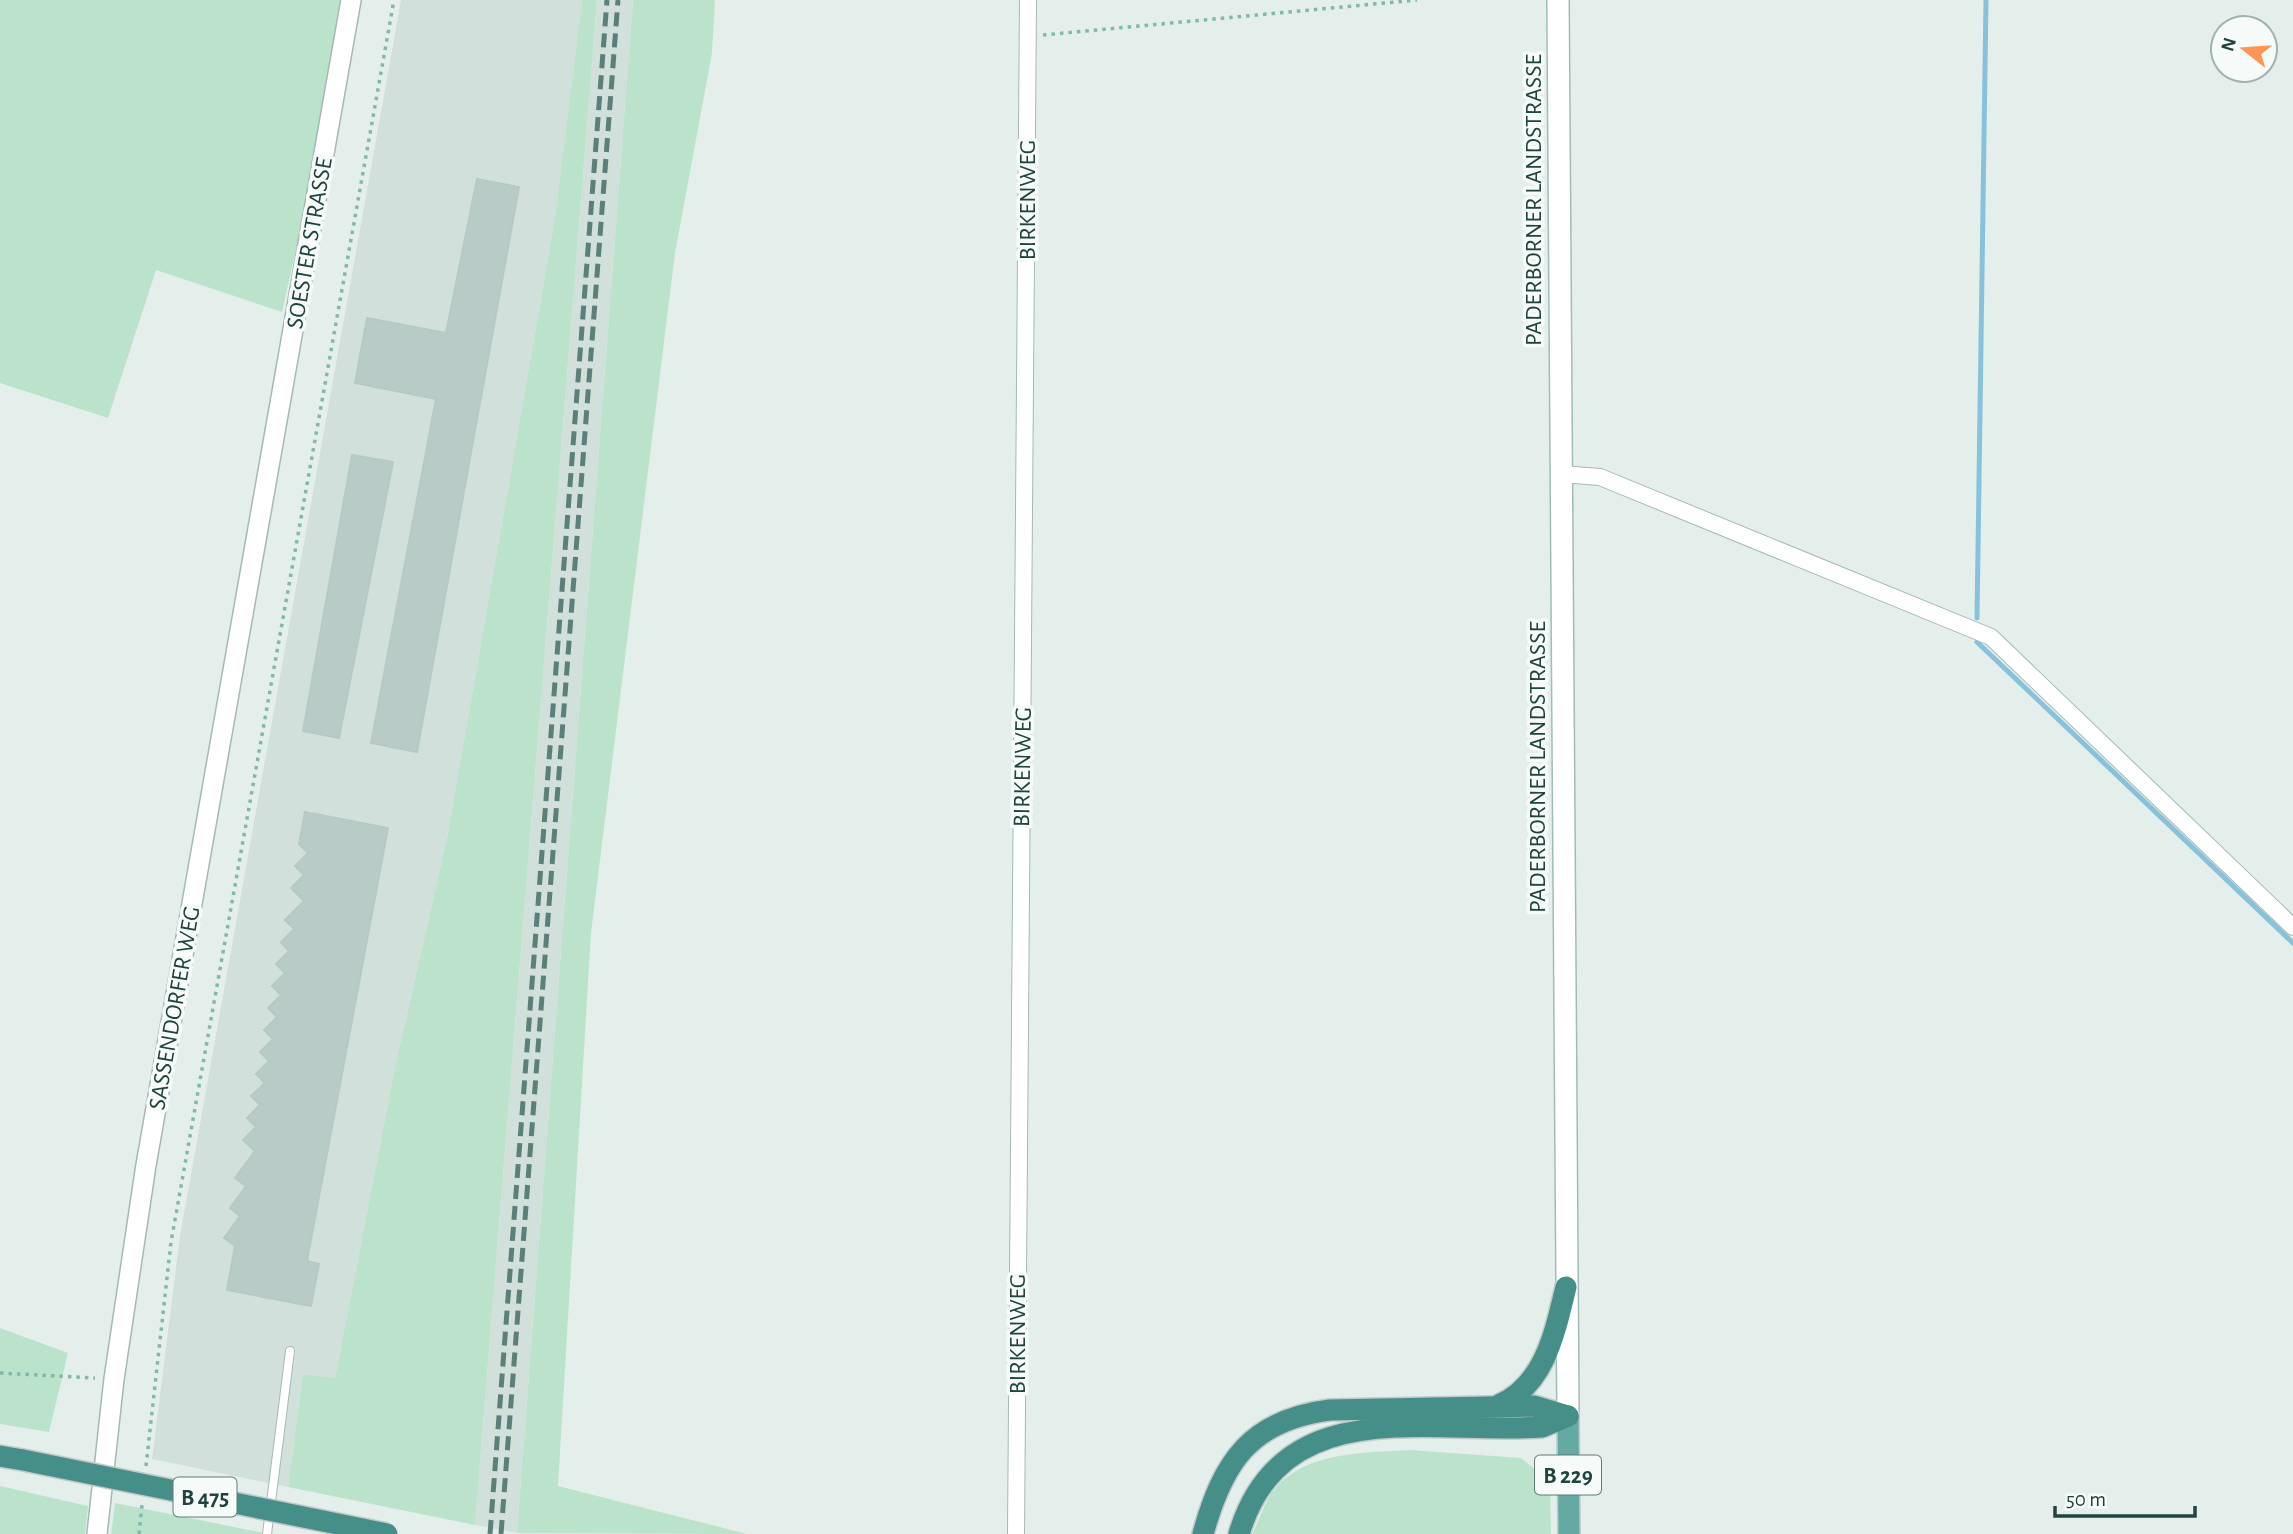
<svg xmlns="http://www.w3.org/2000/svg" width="2293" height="1534" viewBox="0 0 2293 1534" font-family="'Alegreya Sans',sans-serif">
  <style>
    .built { fill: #d2e0db }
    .green { fill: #bbe3cb }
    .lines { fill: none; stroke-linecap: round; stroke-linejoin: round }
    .stream { stroke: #87c2da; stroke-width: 5 }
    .building { fill: #b9cbc6; stroke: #b6cac4; stroke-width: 2 }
    .service-casing { stroke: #a6b8b5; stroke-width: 10 }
    .minor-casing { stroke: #a6b8b5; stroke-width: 18 }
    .tertiary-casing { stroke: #a6b8b5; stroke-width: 22 }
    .secondary-casing { stroke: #a1bcb7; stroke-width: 24 }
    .primary-casing { stroke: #c1cbc9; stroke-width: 24 }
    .trunk-casing { stroke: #c1cbc9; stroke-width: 24 }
    .path { stroke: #81b7ad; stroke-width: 3.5; stroke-dasharray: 3.5 5; stroke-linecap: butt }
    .service { stroke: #fff; stroke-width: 8 }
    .minor { stroke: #fff; stroke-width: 16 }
    .tertiary { stroke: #fff; stroke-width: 19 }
    .secondary { stroke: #fff; stroke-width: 21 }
    .primary { stroke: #64aaa2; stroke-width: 21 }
    .trunk { stroke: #468f88; stroke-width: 21 }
    .rail { stroke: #5c7f7a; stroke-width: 5; stroke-dasharray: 14 7; stroke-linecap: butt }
    .trunk-bridge-casing { stroke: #c1cbc9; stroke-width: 24; stroke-linecap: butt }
    .trunk-bridge { stroke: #468f88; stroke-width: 21 }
    .labels { text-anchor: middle; stroke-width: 7; stroke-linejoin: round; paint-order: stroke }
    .shield { fill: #f6fbf9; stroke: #617b77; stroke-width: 2 }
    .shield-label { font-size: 23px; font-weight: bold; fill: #21443f }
    .street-label { font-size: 24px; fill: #21443f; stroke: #f6fbf9 }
  </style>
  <rect width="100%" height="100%" fill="#e4efec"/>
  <g class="built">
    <path d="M401 0H582L554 224 447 838 395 1067 335 1378 303 1374 288 1487 152 1459 180 1236Z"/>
    <path d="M597 0H633L517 1533 475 1525Z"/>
  </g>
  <g class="green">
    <path d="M0 0H340L307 200 282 312 156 270 108 418 0 383Z"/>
    <path d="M582 0H597L475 1525 288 1487 303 1374 335 1378 395 1067 447 838 554 224Z"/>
    <path d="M633 0H715L712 53 675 253 591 933 558 1486 747 1534 517 1533Z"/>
    <path d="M0 1328 68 1353 49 1432 0 1424Z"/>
    <path d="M1410 1450 1521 1458 1550 1481 1551 1534H1252C1258 1523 1262 1510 1268 1499 1296 1451 1361 1453 1410 1450Z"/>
    <path d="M0 1486 88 1506 85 1534H0Z"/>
    <path d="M115 1503 269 1534H111Z"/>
  </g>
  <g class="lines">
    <g class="stream">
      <path d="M1977 618 1986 0"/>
      <path d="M1977 642 2293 943"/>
    </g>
  </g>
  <g class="building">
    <path d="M477 179 519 187 417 752 371 743 436 399 355 383 367 318 446 333Z"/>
    <path d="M352 455 393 462 339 738 303 731Z"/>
    <path d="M305 812 388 828 307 1261 319 1264 311 1306 227 1290 235 1246 224 1238 240 1216 230 1208 246 1186 235 1178 255 1151 243 1140 256 1127 247 1118 260 1105 251 1096 265 1083 256 1074 269 1061 260 1052 273 1039 264 1030 277 1017 268 1008 281 995 272 986 285 973 276 964 289 951 281 942 294 929 285 920 304 901 291 888 304 875 295 866 308 853 299 844Z"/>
  </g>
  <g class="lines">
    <defs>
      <path id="service" d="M267 1534 290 1351"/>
      <g id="minor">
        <path d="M1561 474 1600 477 1991 637 2293 927"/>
        <path d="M1016 1534 1028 0"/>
      </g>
      <path id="tertiary" d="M97 1534 114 1379 146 1165 351 0"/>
      <path id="secondary" d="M1558 0 1568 1416"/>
      <path id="primary" d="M1568 1416 1569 1534"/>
      <g id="trunk">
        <path d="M1499 1405C1545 1385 1555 1332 1566 1287"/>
        <path d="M0 1456 23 1460"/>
        <path d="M1203 1534C1223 1461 1251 1420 1330 1410L1534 1406 1568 1416"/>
        <path d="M1239 1534C1282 1391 1430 1435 1542 1427L1568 1416"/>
      </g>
    </defs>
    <use href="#service" class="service-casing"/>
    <use href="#minor" class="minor-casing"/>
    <use href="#tertiary" class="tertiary-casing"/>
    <use href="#secondary" class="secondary-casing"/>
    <use href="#primary" class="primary-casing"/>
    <use href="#trunk" class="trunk-casing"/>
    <g class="path">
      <path d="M1043 35 1417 0"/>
      <path d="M0 1373 95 1378"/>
      <path d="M146 1466 171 1242 394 0"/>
      <path d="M139 1534 142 1505"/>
    </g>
    <use href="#service" class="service"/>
    <use href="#minor" class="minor"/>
    <use href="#tertiary" class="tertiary"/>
    <use href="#secondary" class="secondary"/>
    <use href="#primary" class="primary"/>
    <use href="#trunk" class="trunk"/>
    <g class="rail">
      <path d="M490 1534 607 0"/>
      <path d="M501 1534 618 0"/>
    </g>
    <defs>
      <path id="trunk-bridge" d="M23 1460 387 1534"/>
    </defs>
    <use href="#trunk-bridge" class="trunk-bridge-casing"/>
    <use href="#trunk-bridge" class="trunk-bridge"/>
  </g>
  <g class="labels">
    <g class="shield">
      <rect x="1535" y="1455.5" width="66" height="39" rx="5"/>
      <rect x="173.5" y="1477.5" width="63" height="39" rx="5"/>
    </g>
    <g class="shield-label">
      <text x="1568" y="1483">B 229</text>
      <text x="205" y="1505">B 475</text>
    </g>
    <g class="street-label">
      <text transform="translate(1027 200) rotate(-90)" y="8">BIRKENWEG</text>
      <text transform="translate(1533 200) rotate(-90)" y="8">PADERBORNER LANDSTRASSE</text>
      <text transform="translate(309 243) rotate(-80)" y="8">SOESTER STRASSE</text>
      <text transform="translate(1022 767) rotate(-89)" y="8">BIRKENWEG</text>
      <text transform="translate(1537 767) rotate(-90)" y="8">PADERBORNER LANDSTRASSE</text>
      <text transform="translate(174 1008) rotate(-80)" y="8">SASSENDORFER WEG</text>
      <text transform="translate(1017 1334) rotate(-90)" y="8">BIRKENWEG</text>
    </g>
  </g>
  <g transform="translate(2244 49) rotate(287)"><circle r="33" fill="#f6fbf9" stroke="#a1b2af" stroke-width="2"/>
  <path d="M0-5L12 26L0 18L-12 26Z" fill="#ff9553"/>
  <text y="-10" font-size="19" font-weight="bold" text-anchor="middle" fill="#21443f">N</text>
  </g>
  <path d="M2055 1506v10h140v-10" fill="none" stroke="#21443f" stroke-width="3.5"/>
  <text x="2066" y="1506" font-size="21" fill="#21443f" stroke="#f6fbf9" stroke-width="5" paint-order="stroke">50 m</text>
</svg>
